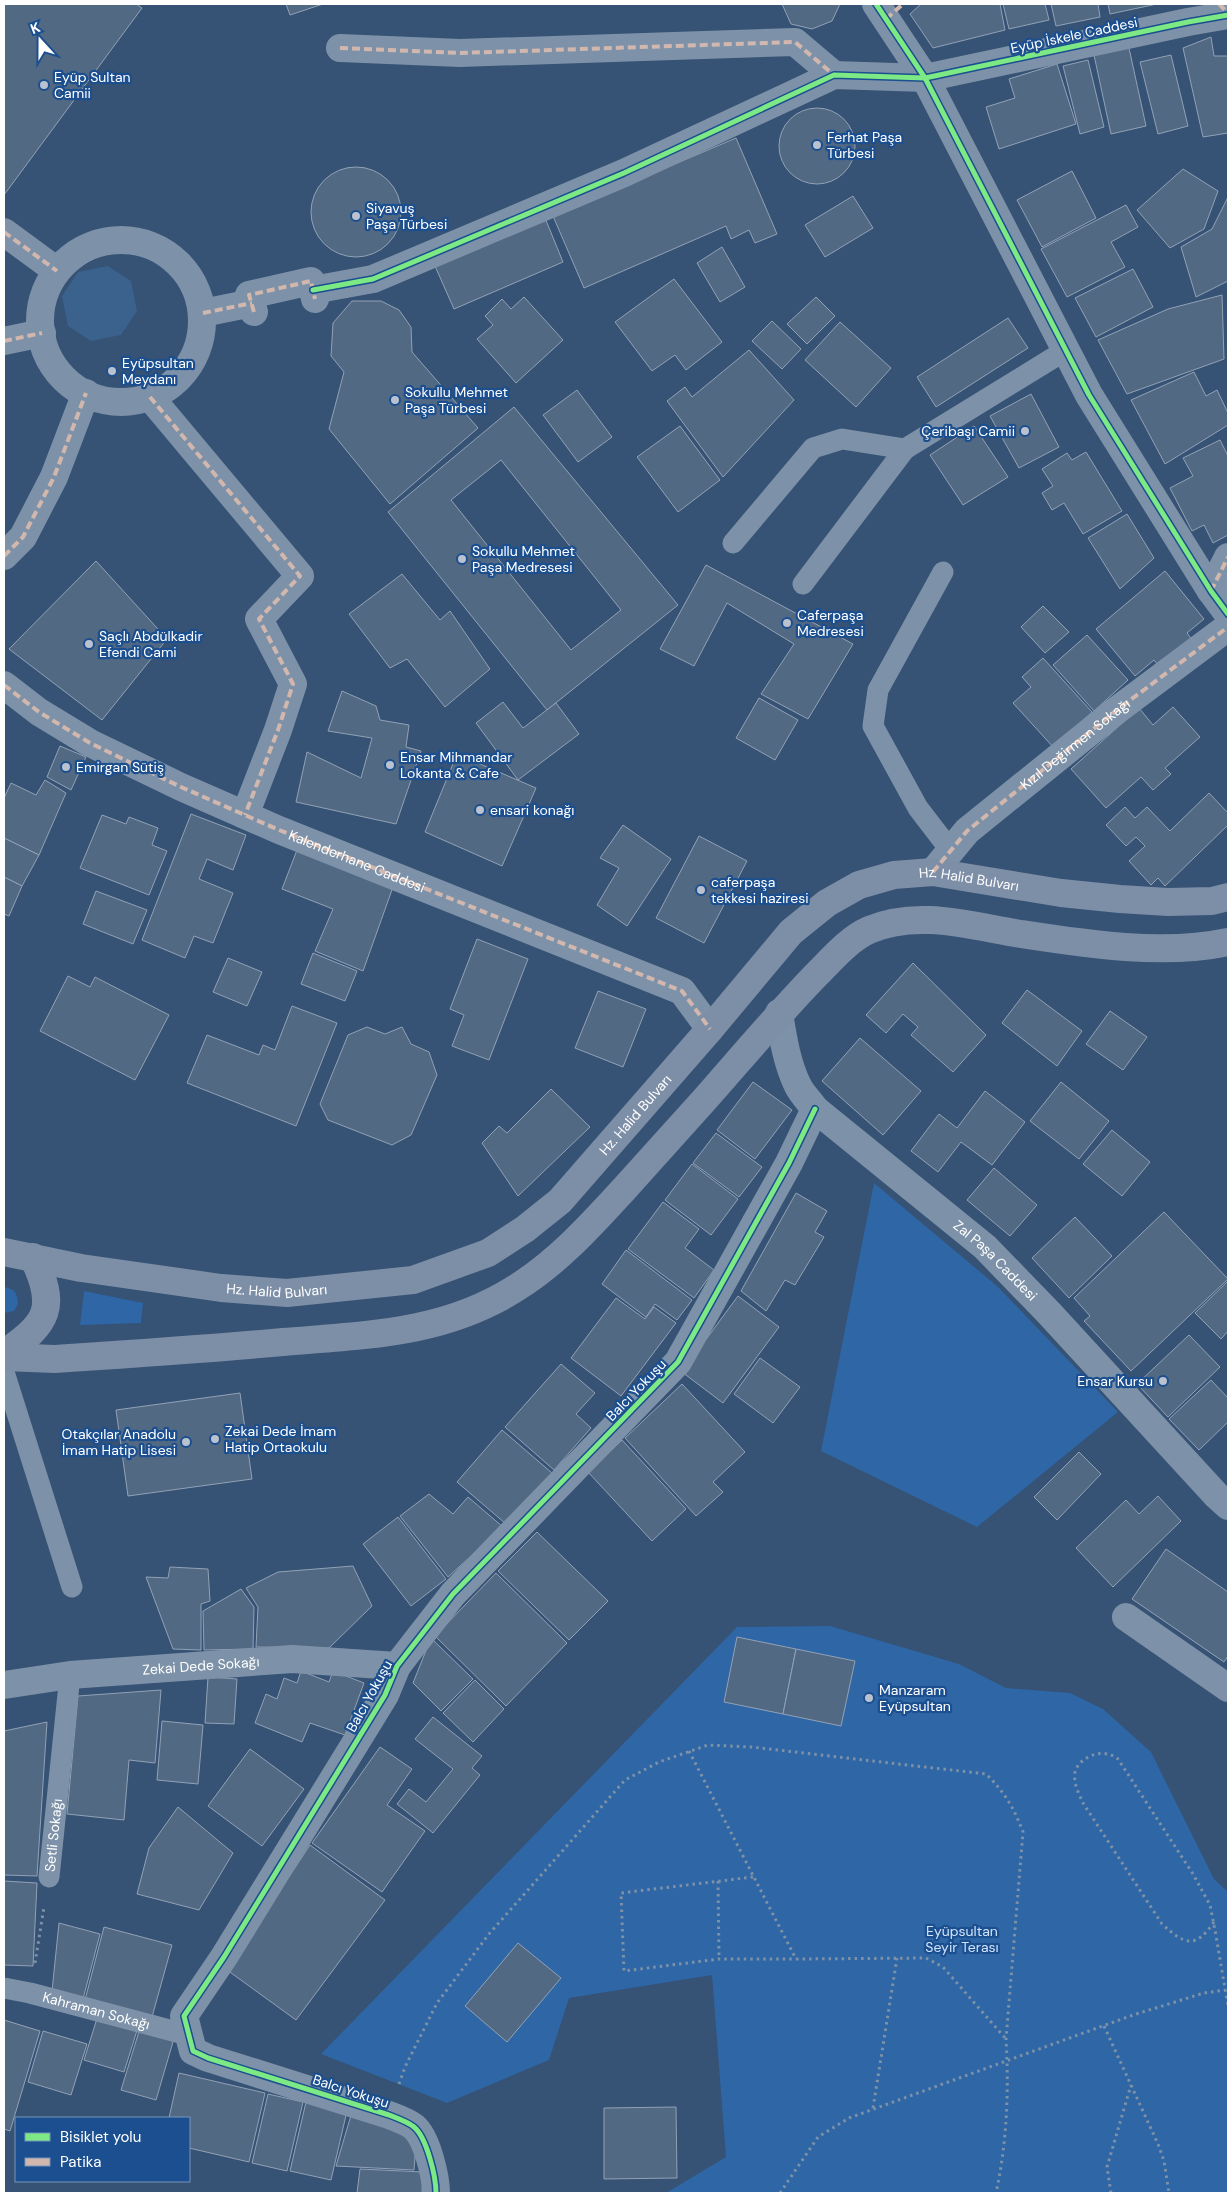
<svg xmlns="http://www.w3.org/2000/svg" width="1232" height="2197" viewBox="0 0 1232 2197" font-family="'DM Sans',sans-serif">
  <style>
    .green { fill: #2f66a5 }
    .water { fill: #3b618d }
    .building { fill: #526984; stroke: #92a2b6; fill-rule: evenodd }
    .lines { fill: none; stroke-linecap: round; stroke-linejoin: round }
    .path { stroke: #7d92a8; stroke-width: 3; stroke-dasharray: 2.5 4; stroke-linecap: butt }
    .lane { stroke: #7d92a8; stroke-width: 21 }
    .street { stroke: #7d92a8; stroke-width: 28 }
    .primary { stroke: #7d8ea7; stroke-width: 28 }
    .quiet { stroke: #d1b7ad; stroke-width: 4; stroke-dasharray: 8 4; stroke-linecap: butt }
    .cycleway-casing { stroke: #1b4f8f; stroke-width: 8 }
    .cycleway { stroke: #7ce984; stroke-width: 5 }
    .poi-dot { fill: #b9c2ce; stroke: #1b4f8f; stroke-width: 2 }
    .labels { text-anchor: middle; stroke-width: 4.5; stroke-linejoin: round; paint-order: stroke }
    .street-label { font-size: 14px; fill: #fff; stroke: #1b4f8f }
    .poi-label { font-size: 14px; fill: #fff; stroke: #1b4f8f; text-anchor: start }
    .park-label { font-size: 14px; fill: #cfe3fa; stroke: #1b4f8f }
  </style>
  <rect width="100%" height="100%" fill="#365274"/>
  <g class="green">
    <path d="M874 1183 997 1286 1118 1412 977 1527 821 1451Z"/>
    <path d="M4 1287C15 1289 17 1293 18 1304L14 1311 4 1313Z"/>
    <path d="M84 1291 143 1303 141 1323 80 1325Z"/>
    <path d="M830 1626 959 1664 1006 1688 1070 1693 1103 1709 1151 1752 1214 1879 1228 1892V2193H666L726 2157 712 1975 569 1998 549 2060 447 2103 321 2054 737 1627Z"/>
  </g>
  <path class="water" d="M108 266 131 281 137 311 121 335 91 341 68 326 62 296 78 272Z"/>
  <g class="building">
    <path d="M4 4H136L142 8 4 195Z"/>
    <path d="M286 4H323L290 15Z"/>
    <path d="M782 4H840L832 21 812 29 791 24Z"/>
    <path d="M921 4H1000L1005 30 933 48 910 14Z"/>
    <path d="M1003 4H1045L1049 20 1009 29Z"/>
    <path d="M1051 4H1098L1100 17 1056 26Z"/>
    <path d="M1108 4H1157L1110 14Z"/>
    <path d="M1211 37 1214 56H1228V133L1203 137 1183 48Z"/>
    <path d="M1129 48 1146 126 1111 134 1094 55Z"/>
    <path d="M1171 55 1188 126 1158 134 1140 62Z"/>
    <path d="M1088 60 1104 127 1080 134 1063 66Z"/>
    <path d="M1057 64 1076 124 999 149 986 107 1015 98 1009 79Z"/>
    <circle cx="817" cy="146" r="38"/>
    <path d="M736 138 777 234 755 243 749 230 731 239 726 226 584 288 553 216Z"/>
    <circle cx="356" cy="212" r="45"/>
    <path d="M1183 169 1218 191 1204 229 1170 248 1137 210Z"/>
    <path d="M1072 171 1096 218 1042 247 1017 200Z"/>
    <path d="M853 196 873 228 825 257 805 225Z"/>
    <path d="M1228 197V281L1196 297 1181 247 1212 229Z"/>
    <path d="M1126 205 1138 227 1111 242 1125 267 1067 297 1041 249Z"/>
    <path d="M545 218 563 262 454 309 435 266Z"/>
    <path d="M722 247 745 287 720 302 697 263Z"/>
    <path d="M1133 269 1153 307 1096 337 1075 298Z"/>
    <path d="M674 279 722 342 686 370 675 355 652 371 615 322Z"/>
    <path d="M1222 295 1224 359 1127 394 1098 340 1168 309Z"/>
    <path d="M524 297 563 340 516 383 477 339 493 325 485 316 502 299 511 309Z"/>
    <path d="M816 297 835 316 807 344 787 324Z"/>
    <path d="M352 301H381L399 310 411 327 412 352 478 428 390 504 329 429 344 372 331 356 333 323Z"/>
    <path d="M1008 318 1028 348 936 407 917 377Z"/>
    <path d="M772 321 801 349 782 369 752 341Z"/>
    <path d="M840 322 891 368 856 407 805 360Z"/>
    <path d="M749 350 794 400 723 477 667 401 685 387 692 397Z"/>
    <path d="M1194 372 1206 396 1217 390 1228 413V425L1165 464 1131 400Z"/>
    <path d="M577 390 612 437 578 462 543 415Z"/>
    <path d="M1031 394 1059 447 1019 468 990 416Z"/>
    <path d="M514 407 678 605 547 710 388 512ZM501 460 621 610 571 650 451 500Z"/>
    <path d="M680 426 720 480 678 512 637 457Z"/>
    <path d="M974 426 1008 477 963 505 930 455Z"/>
    <path d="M1220 440 1228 456V535L1213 543 1204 525 1192 531 1170 488 1193 476 1183 458Z"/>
    <path d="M1086 452 1122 511 1083 534 1064 503 1052 510 1042 493 1053 486 1042 469 1067 453 1072 460Z"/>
    <path d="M1127 514 1154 558 1120 589 1088 538Z"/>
    <path d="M96 561 167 639 102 720 9 649Z"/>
    <path d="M706 565 853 644 808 719 761 694 794 644 727 603 694 666 660 649Z"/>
    <path d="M1165 571 1204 619 1187 633 1193 641 1161 669 1154 660 1135 676 1096 629Z"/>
    <path d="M402 574 440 620 450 611 490 669 445 707 407 659 390 668 349 614Z"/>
    <path d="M1043 606 1069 632 1045 653 1021 627Z"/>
    <path d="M1087 635 1128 680 1094 711 1053 665Z"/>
    <path d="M1043 658 1092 712 1054 748 1013 703 1031 687 1022 677Z"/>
    <path d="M342 691 376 706 380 720 409 725 406 747 421 751 396 824 296 802 307 752 361 778 372 738 328 731Z"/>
    <path d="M759 698 798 720 775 760 736 738Z"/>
    <path d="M503 702 523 728 556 703 579 734 518 780 476 723Z"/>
    <path d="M1173 707 1200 737 1165 768 1171 774 1153 790 1141 777 1106 808 1071 769 1139 708 1153 725Z"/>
    <path d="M60 746 86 757 71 790 47 777Z"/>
    <path d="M457 754 536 788 502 866 425 832Z"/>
    <path d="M45 780 66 793 39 855 4 838V798L11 783 36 795Z"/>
    <path d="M1209 793 1228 813V825L1165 886 1158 878 1151 885 1129 861 1145 846 1136 837 1126 846 1106 825 1125 807 1135 818 1147 807 1170 831Z"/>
    <path d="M191 814 246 835 233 870 207 859 199 879 233 893 213 943 194 936 185 958 142 940Z"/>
    <path d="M102 815 126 824 129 817 158 828 152 845 167 851 149 895 80 868Z"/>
    <path d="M623 825 671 859 627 926 597 905 619 868 600 858Z"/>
    <path d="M699 836 747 861 704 943 656 918Z"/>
    <path d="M4 838 39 855 22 886 4 877Z"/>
    <path d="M297 850 393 887 363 971 315 951 333 909 282 889Z"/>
    <path d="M4 877 22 886 9 916 4 914Z"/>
    <path d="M96 891 147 910 133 944 83 924Z"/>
    <path d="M477 939 528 959 489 1060 452 1046 464 1015 450 1009Z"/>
    <path d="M313 953 357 971 345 1001 301 984Z"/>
    <path d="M228 958 262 972 247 1006 213 992Z"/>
    <path d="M913 963 986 1035 953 1072 911 1035 918 1027 903 1014 886 1033 866 1015Z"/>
    <path d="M68 976 90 987 95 977 169 1015 135 1080 40 1031Z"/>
    <path d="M1027 990 1082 1031 1057 1066 1002 1023Z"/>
    <path d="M598 991 646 1009 623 1067 575 1048Z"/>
    <path d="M292 1006 337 1023 296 1126 187 1083 207 1035 259 1055 263 1045 275 1050Z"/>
    <path d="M1110 1011 1147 1037 1123 1070 1086 1044Z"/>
    <path d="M367 1027 385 1034 402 1027 411 1044 429 1052 437 1075 411 1135 392 1145 328 1120 320 1104 348 1035Z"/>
    <path d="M860 1038 921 1091 883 1135 822 1081Z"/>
    <path d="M753 1082 792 1110 755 1159 717 1130Z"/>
    <path d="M1061 1082 1109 1121 1079 1159 1030 1121Z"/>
    <path d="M551 1089 590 1127 518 1196 482 1143 499 1126 507 1133Z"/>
    <path d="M985 1091 1025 1122 992 1165 961 1142 938 1172 911 1151 939 1114 957 1128Z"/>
    <path d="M1112 1130 1150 1162 1122 1196 1083 1164Z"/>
    <path d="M716 1133 762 1167 739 1197 693 1163Z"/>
    <path d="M692 1164 738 1199 711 1235 665 1200Z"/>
    <path d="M994 1168 1037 1205 1010 1236 967 1200Z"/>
    <path d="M796 1193 827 1211 815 1232 824 1237 795 1285 785 1280 766 1311 741 1291Z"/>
    <path d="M663 1202 699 1229 685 1248 714 1270 694 1298 628 1249Z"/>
    <path d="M1164 1212 1228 1279 1131 1371 1084 1321 1090 1316 1074 1298Z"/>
    <path d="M1075 1217 1112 1256 1069 1298 1032 1258Z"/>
    <path d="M626 1250 692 1300 677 1320 655 1304 646 1317 602 1284Z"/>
    <path d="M1228 1281V1331L1221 1339 1195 1313Z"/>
    <path d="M738 1296 779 1327 723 1403 682 1372Z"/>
    <path d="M616 1298 645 1319 654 1307 676 1323 621 1396 571 1358Z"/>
    <path d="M1189 1335 1220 1367 1168 1417 1137 1384Z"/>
    <path d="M760 1358 800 1387 773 1423 734 1394Z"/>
    <path d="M561 1364 595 1393 576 1414 591 1428 554 1470 505 1427Z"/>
    <path d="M1211 1380 1228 1398V1422L1199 1450 1169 1419Z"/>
    <path d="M682 1384 745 1452 713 1482 723 1492 696 1516 625 1438Z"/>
    <path d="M240 1393 252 1479 128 1496 116 1410Z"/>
    <path d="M502 1430 552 1473 506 1524 457 1482Z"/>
    <path d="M622 1440 686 1509 652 1541 588 1472Z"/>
    <path d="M1079 1452 1101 1474 1057 1520 1034 1497Z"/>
    <path d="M429 1494 453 1514 468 1497 503 1527 448 1577 400 1516Z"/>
    <path d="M1158 1496 1181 1521 1113 1587 1076 1548 1126 1500 1139 1514Z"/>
    <path d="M398 1517 446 1579 411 1606 363 1544Z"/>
    <path d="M537 1532 608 1601 569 1640 498 1571Z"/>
    <path d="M1166 1549 1228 1592V1656L1224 1662 1132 1599Z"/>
    <path d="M353 1566 372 1606 329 1648 256 1647 258 1607 246 1588 278 1572Z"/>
    <path d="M170 1567 208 1569 210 1601 201 1604V1650L173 1649 146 1577 168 1578Z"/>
    <path d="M496 1573 567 1643 506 1706 435 1636Z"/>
    <path d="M241 1589 254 1607 253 1649 204 1650 203 1611Z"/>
    <path d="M737 1637 796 1649 783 1714 724 1702Z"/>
    <path d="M431 1638 473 1679 441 1711 413 1683Z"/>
    <path d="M796 1649 855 1661 841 1726 783 1714Z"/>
    <path d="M301 1671 329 1682 333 1671 364 1683 345 1735 310 1723 302 1742 255 1723 266 1694 277 1699 284 1678 297 1683Z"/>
    <path d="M208 1677 237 1679 234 1724 205 1723Z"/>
    <path d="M475 1680 504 1709 473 1742 443 1713Z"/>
    <path d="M161 1690 155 1763 129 1760 124 1820 67 1814 78 1696Z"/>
    <path d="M433 1717 482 1756 472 1768 480 1775 433 1833 397 1804 409 1789 426 1802 453 1769 415 1739Z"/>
    <path d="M162 1721 203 1725 198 1784 157 1780Z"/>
    <path d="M47 1722 37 1876 4 1875V1731Z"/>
    <path d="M380 1747 412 1769 387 1805 425 1831 382 1892 312 1843Z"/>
    <path d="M250 1749 304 1789 262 1846 208 1806Z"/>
    <path d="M178 1807 233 1853 199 1910 137 1894 149 1848Z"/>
    <path d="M310 1845 385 1900 296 2020 227 1970Z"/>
    <path d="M4 1881 37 1883 33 1966 4 1965Z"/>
    <path d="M59 1923 100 1934 83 1999 52 1991Z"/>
    <path d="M104 1927 172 1945 152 2017 85 2000Z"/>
    <path d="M518 1943 561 1978 507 2042 465 2006Z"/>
    <path d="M99 2012 139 2024 124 2072 84 2060Z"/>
    <path d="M4 2020 40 2031 10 2131 4 2129Z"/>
    <path d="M141 2025 175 2035 156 2100 121 2090Z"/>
    <path d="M43 2031 87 2044 71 2095 28 2082Z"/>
    <path d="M179 2073 265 2093 249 2162 189 2148V2118H169Z"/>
    <path d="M268 2094 303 2102 287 2171 252 2163Z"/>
    <path d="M306 2102 347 2111 331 2180 290 2171Z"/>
    <path d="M676 2107 677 2178 604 2179V2108Z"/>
    <path d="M352 2112 417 2131 414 2170 336 2166Z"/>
    <path d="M360 2169 423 2172 422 2193H357Z"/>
  </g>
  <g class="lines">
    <g class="path">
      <path d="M689 1751 796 1959 926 1958 943 1967 1006 2039"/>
      <path d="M753 1877 621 1893 624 1971 719 1959H796"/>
      <path d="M718 1881 719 1959"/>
      <path d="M1214 1922C1195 1950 1184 1944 1162 1924L1083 1803C1079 1794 1073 1783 1075 1772 1078 1760 1095 1751 1107 1754 1111 1754 1115 1757 1118 1759L1193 1874 1210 1905 1215 1930 1228 2006"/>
      <path d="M35 1963 44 1907"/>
      <path d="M1104 2026 1158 2144 1164 2161 1169 2193"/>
      <path d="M399 2084 405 2067 437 2003 489 1934 625 1780 659 1762 708 1745 751 1747 986 1774C1004 1791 1015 1810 1023 1832L1006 2039C1009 2090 1007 2143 996 2193"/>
      <path d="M873 2108 897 1958"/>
      <path d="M780 2193 818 2137 849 2118 1133 2015 1204 1993 1225 1990"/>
      <path d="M1111 2193 1107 2167 1131 2085"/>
    </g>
    <g class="lane">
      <path d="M733 543 813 448 842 439 905 449"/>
      <path d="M943 572 878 690 873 726 918 808 951 851"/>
      <path d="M803 584 905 449 1066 350"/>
      <path d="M4 1372 72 1587"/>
      <path id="s1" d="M49 1877 70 1675"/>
      <path id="s2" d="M4 1988 30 1993 188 2035"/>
    </g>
    <g class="street">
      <path d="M876 4 925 78 1089 395 1211 591 1228 614"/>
      <path d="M340 48 460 53 795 42 834 75"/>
      <path d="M4 232 57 271"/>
      <circle cx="121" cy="321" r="81"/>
      <path d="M313 290 373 279 624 173 834 75 925 78 1188 22 1228 15"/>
      <path d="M254 312 249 295 311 281 315 299"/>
      <path d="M203 313 252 303"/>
      <path d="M4 341 42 333"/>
      <path d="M150 397 300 576 259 619 293 684 278 730 245 815"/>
      <path d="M4 556 23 537 54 477 86 393"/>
      <path d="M1211 591 1228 557"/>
      <path id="s3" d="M4 685 39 712 90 743 181 787 279 830 682 991 710 1029"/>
      <path d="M933 872 967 831 1117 710 1228 627"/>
      <path id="s4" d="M779 1013C783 1038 787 1064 798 1086 802 1094 810 1102 815 1109L985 1247 1049 1313 1217 1496 1228 1506"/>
      <path d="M1126 1617 1228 1688"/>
      <path id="s5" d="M4 1685 70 1675 292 1659 397 1666"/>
      <path d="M436 2193C436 2177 427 2138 414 2127 408 2122 397 2118 389 2115L208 2058 193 2051 184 2016 224 1957 385 1695 397 1666 453 1594 678 1362 789 1163 815 1109"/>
    </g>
    <g class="primary">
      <path id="s6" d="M4 1252 81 1268 221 1288 287 1293 413 1280 488 1253 525 1229 560 1201 710 1029 791 932 827 903 859 885 894 875 933 872 1061 893 1120 899 1168 902 1212 901 1228 897"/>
      <path d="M4 1353C49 1324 57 1306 33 1257"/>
      <path d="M4 1357 55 1359C131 1354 208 1349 283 1342 366 1335 444 1334 516 1288 558 1262 592 1224 625 1188 652 1158 679 1128 706 1098 743 1056 779 1013 818 973 833 958 849 939 869 930 918 909 971 926 1021 934 1086 944 1163 956 1228 942"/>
    </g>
    <g class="quiet">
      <path d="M1219 4 1228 13"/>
      <path d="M886 19 903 4"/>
      <path d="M340 48 460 53 795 42 834 75"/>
      <path d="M4 232 57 271"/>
      <path d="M254 312 249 295 311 281 315 299"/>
      <path d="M203 313 252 303"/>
      <path d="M4 341 42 333"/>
      <path d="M150 397 300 576 259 619 293 684 278 730 245 815"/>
      <path d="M4 556 23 537 54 477 86 393"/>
      <path d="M1211 591 1228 557"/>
      <path d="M4 685 39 712 90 743 181 787 279 830 682 991 710 1029"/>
      <path id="s7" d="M933 872 967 831 1117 710 1228 627"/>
    </g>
    <defs>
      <g id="cycleway">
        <path d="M876 4 925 78 1089 395 1211 591 1228 614"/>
        <path d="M313 290 373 279 624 173 834 75 925 78 1188 22 1228 15"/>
        <path d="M436 2193C436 2177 427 2138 414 2127 408 2122 397 2118 389 2115L208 2058 193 2051 184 2016 224 1957 385 1695 397 1666 453 1594 678 1362 789 1163 815 1109"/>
      </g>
    </defs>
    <use href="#cycleway" class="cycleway-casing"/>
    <use href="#cycleway" class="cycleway"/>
  </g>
  <g class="poi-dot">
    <circle cx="44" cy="85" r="5"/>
    <circle cx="817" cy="145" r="5"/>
    <circle cx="356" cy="216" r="5"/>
    <circle cx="112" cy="371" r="5"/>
    <circle cx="395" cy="400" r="5"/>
    <circle cx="1025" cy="431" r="5"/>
    <circle cx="462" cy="559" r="5"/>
    <circle cx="787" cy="623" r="5"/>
    <circle cx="89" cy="644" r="5"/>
    <circle cx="390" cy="765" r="5"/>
    <circle cx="66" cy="767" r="5"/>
    <circle cx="480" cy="810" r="5"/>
    <circle cx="701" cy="890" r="5"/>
    <circle cx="1163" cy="1381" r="5"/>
    <circle cx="215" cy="1439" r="5"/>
    <circle cx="186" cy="1442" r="5"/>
    <circle cx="869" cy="1698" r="5"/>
  </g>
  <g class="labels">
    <g class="street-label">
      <text transform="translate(1074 35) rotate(-12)" y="5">Eyüp İskele Caddesi</text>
      <text dy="5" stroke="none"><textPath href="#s7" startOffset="192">Kızıl Değirmen Sokağı</textPath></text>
      <text dy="5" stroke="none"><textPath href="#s3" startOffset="396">Kalenderhane Caddesi</textPath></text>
      <text dy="5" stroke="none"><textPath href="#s6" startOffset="1131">Hz. Halid Bulvarı</textPath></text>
      <text dy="5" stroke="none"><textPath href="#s6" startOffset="696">Hz. Halid Bulvarı</textPath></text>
      <text dy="5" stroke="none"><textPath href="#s4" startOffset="340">Zal Paşa Caddesi</textPath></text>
      <text dy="5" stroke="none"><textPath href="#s6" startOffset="276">Hz. Halid Bulvarı</textPath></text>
      <text transform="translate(636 1390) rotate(-46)" y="5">Balcı Yokuşu</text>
      <text dy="5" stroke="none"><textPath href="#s5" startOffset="198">Zekai Dede Sokağı</textPath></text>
      <text transform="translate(369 1696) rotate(-61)" y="5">Balcı Yokuşu</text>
      <text dy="5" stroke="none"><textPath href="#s1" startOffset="42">Setli Sokağı</textPath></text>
      <text dy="5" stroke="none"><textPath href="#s2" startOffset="95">Kahraman Sokağı</textPath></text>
      <text transform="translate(351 2091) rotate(18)" y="5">Balcı Yokuşu</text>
    </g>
    <g class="poi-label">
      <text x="54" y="82">Eyüp Sultan<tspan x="54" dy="16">Camii</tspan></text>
      <text x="827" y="142">Ferhat Paşa<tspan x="827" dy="16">Türbesi</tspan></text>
      <text x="366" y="213">Siyavuş<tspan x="366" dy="16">Paşa Türbesi</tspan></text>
      <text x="122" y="368">Eyüpsultan<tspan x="122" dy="16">Meydanı</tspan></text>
      <text x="405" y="397">Sokullu Mehmet<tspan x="405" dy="16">Paşa Türbesi</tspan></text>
      <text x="1015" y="436" text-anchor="end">Çeribaşı Camii</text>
      <text x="472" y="556">Sokullu Mehmet<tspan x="472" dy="16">Paşa Medresesi</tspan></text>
      <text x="797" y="620">Caferpaşa<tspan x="797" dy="16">Medresesi</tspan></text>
      <text x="99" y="641">Saçlı Abdülkadir<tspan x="99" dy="16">Efendi Cami</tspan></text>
      <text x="400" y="762">Ensar Mihmandar<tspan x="400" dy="16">Lokanta &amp; Cafe</tspan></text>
      <text x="76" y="772">Emirgan Sütiş</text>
      <text x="490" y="815">ensari konağı</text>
      <text x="711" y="887">caferpaşa<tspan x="711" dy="16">tekkesi haziresi</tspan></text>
      <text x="1153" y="1386" text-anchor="end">Ensar Kursu</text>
      <text x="225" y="1436">Zekai Dede İmam<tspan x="225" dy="16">Hatip Ortaokulu</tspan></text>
      <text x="176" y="1439" text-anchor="end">Otakçılar Anadolu<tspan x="176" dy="16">İmam Hatip Lisesi</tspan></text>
      <text x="879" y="1695">Manzaram<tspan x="879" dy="16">Eyüpsultan</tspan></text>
    </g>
    <g class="park-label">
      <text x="962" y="1936">Eyüpsultan<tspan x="962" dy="16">Seyir Terası</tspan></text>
    </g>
  </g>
  <rect width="1232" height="2197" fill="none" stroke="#ffffff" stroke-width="10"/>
  <rect x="15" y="2117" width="175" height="65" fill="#1b4f8f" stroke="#7695bc"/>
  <rect x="25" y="2133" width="25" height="8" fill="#7ce984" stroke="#7695bc"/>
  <text x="60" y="2142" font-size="15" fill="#ffffff">Bisiklet yolu</text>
  <rect x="25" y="2158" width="25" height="8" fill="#d1b7ad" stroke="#7695bc"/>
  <text x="60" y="2167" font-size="15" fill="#ffffff">Patika</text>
  <g transform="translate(40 40) rotate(339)" stroke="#1b4f8f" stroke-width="4" paint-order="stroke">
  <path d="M0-4L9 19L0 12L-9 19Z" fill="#ffffff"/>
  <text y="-8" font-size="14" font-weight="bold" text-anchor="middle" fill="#ffffff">K</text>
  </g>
</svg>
